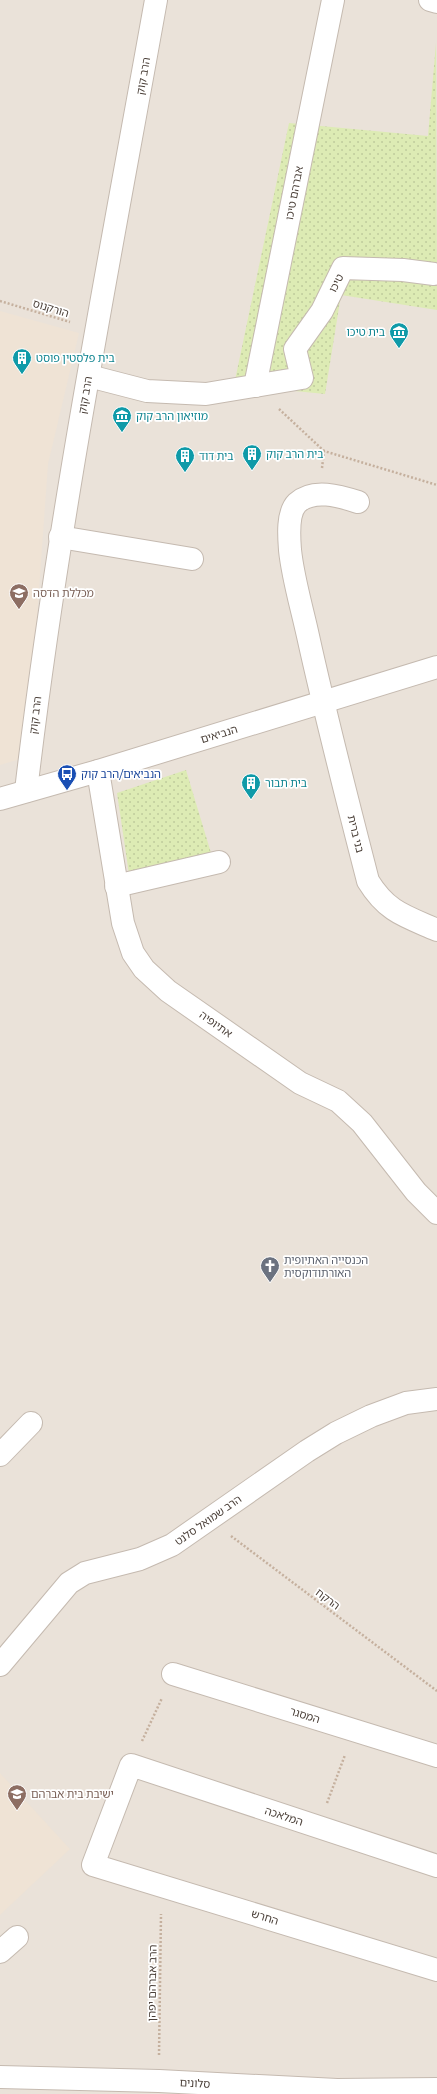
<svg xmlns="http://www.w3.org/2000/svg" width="437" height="2094" viewBox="0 0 437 2094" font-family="Ubuntu,'Noto Sans Hebrew',sans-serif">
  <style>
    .residential { fill: #eae2d9 }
    .education { fill: #efe3d5 }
    .green { fill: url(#green-dots) }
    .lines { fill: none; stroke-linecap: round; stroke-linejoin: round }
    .minor-casing { stroke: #c5bab0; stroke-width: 24 }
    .path { stroke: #c5b09e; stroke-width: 2.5; stroke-dasharray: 2 2; stroke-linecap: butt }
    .minor { stroke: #fff; stroke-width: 22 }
    .labels { text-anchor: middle; stroke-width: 3.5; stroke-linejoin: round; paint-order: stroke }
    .street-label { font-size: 11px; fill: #4b4039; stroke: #fff }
    .culture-label { font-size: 11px; fill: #0d838f; stroke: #fff; text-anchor: start }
    .education-label { font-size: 11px; fill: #785e54; stroke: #fff; text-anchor: start }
    .transit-label { font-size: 11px; fill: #164399; stroke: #fff; text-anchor: start }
    .worship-label { font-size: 11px; fill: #5b616d; stroke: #fff; text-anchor: start }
  </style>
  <defs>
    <pattern id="green-dots" width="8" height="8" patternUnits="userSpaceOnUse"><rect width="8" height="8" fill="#ddebb4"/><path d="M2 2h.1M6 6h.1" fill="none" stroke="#bfcb9c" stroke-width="1.8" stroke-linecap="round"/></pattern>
  </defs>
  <rect width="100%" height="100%" fill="#f6f1ec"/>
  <rect class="residential" x="0" y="0" width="437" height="2094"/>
  <g class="education">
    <path d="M0 311 79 333 48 464 27 757 0 765Z"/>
    <path d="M0 1773 70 1849 0 1915Z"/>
  </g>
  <g class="green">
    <path d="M436 43 437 310 341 295 325 394 234 385 289 123 428 136Z"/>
    <path d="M186 770 211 853 129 874 117 793Z"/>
  </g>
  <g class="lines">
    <defs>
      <g id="minor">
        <path d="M430 0 437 2"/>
        <path d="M89 376 147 391 206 394 302 378 295 349 322 311 343 268 403 270 434 274"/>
        <path d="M255 386 333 0"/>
        <path d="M358 502C340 496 313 488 297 503 287 513 289 537 290 550 293 579 302 608 308 636 326 718 347 799 368 881 387 912 405 916 437 930"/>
        <path d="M60 537 192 559"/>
        <path d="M98 771 123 923 133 953 144 969 168 991 300 1083 338 1101 362 1123 416 1192 437 1213"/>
        <path d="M26 791C57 525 109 263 156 0"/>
        <path d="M0 799 98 771 437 667"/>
        <path d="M116 886 219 862"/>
        <path d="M0 1455 31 1423"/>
        <path d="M0 1665 69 1583 85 1573 140 1559 172 1545 307 1451 336 1433 371 1416 406 1403 437 1399"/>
        <path d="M173 1674 437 1756"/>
        <path d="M437 1866 131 1765 93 1865 437 1970"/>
        <path d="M0 1952 17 1937"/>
        <path d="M0 2077 159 2081 337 2090 437 2089"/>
      </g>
    </defs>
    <use href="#minor" class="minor-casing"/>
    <g class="path">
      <path d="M0 301 70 322"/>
      <path d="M279 409 324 451"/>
      <path d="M322 468 324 451 437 485"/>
      <path d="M231 1536 437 1691"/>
      <path d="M142 1741 162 1698"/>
      <path d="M327 1803 345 1755"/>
      <path d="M159 2055 161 1914"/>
    </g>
    <use href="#minor" class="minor"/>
  </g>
  <defs>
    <symbol id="museum-pin" viewBox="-11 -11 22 30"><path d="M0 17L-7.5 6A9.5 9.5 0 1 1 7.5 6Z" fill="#0f9aa8" stroke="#fff"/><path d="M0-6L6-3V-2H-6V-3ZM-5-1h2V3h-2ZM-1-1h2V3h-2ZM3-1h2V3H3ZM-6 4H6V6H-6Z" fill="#fff"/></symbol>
    <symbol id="building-pin" viewBox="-11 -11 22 30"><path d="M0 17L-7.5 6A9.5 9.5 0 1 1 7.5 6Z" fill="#0f9aa8" stroke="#fff"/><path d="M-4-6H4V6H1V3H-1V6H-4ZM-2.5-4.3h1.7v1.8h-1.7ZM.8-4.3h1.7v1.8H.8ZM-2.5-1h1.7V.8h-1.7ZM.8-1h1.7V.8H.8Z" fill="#fff"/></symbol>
    <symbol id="university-pin" viewBox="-11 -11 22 30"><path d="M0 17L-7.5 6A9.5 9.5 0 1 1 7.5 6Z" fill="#8d6e63" stroke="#fff"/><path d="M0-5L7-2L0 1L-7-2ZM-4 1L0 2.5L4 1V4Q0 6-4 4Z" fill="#fff"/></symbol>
    <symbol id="bus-pin" viewBox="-11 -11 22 30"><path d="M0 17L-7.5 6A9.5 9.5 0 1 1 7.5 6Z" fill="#1a4fb4" stroke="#fff"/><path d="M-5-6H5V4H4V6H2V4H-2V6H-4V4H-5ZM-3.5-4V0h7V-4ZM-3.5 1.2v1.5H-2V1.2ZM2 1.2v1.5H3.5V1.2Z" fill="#fff"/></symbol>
    <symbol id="church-pin" viewBox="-11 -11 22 30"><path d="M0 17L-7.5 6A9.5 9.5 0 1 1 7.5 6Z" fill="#6b7280" stroke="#fff"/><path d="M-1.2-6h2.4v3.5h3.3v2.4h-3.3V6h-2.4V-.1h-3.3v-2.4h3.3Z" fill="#fff"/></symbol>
    <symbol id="school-pin" viewBox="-11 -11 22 30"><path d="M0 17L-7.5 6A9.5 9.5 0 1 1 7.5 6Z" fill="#8d6e63" stroke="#fff"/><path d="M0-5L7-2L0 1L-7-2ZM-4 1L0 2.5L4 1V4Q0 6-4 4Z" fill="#fff"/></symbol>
  </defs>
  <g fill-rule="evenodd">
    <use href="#museum-pin" x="388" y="321" width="22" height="30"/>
    <use href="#building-pin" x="11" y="347" width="22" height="30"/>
    <use href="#museum-pin" x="111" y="405" width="22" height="30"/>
    <use href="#building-pin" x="241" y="443" width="22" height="30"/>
    <use href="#building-pin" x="174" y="445" width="22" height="30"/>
    <use href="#university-pin" x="8" y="582" width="22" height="30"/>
    <use href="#bus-pin" x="56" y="763" width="22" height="30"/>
    <use href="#building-pin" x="240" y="772" width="22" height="30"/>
    <use href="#church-pin" x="259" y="1255" width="22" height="30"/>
    <use href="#school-pin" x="6" y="1783" width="22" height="30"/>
  </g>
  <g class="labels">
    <g class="street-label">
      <text transform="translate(143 76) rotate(-80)" y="4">הרב קוק</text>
      <text transform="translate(294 193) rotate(-79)" y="4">אברהם טיכו</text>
      <text transform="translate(336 283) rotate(-63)" y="4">טיכו</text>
      <text transform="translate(51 308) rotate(17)" y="4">הורקנוס</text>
      <text transform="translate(85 395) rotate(-80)" y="4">הרב קוק</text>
      <text transform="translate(35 715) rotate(-83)" y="4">הרב קוק</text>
      <text transform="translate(219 734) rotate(-17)" y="4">הנביאים</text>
      <text transform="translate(356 834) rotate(76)" y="4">בני ברית</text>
      <text transform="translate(216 1024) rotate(35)" y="4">אתיופיה</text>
      <text transform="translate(208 1520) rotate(-35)" y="4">הרב שמואל סלנט</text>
      <text transform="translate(328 1599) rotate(37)" y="4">הרקח</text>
      <text transform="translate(305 1715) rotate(17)" y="4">המסגר</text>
      <text transform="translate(284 1816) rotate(18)" y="4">המלאכה</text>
      <text transform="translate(265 1917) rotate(17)" y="4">החרש</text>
      <text transform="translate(152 1983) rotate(-89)" y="4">הרב אברהם יפהן</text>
      <text transform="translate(195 2083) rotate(3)" y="4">סלונים</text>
    </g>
    <g class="culture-label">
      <text x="385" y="336" text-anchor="end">בית טיכו</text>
      <text x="36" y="362">בית פלסטין פוסט</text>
      <text x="136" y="420">מוזיאון הרב קוק</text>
      <text x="266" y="458">בית הרב קוק</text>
      <text x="199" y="460">בית דוד</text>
      <text x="265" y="787">בית תבור</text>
    </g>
    <g class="education-label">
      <text x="33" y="597">מכללת הדסה</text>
      <text x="31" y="1798">ישיבת בית אברהם</text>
    </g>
    <g class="transit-label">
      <text x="81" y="778">הנביאים/הרב קוק</text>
    </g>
    <g class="worship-label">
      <text x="284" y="1264">הכנסייה האתיופית<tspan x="284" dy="13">האורתודוקסית</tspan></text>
    </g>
  </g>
</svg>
